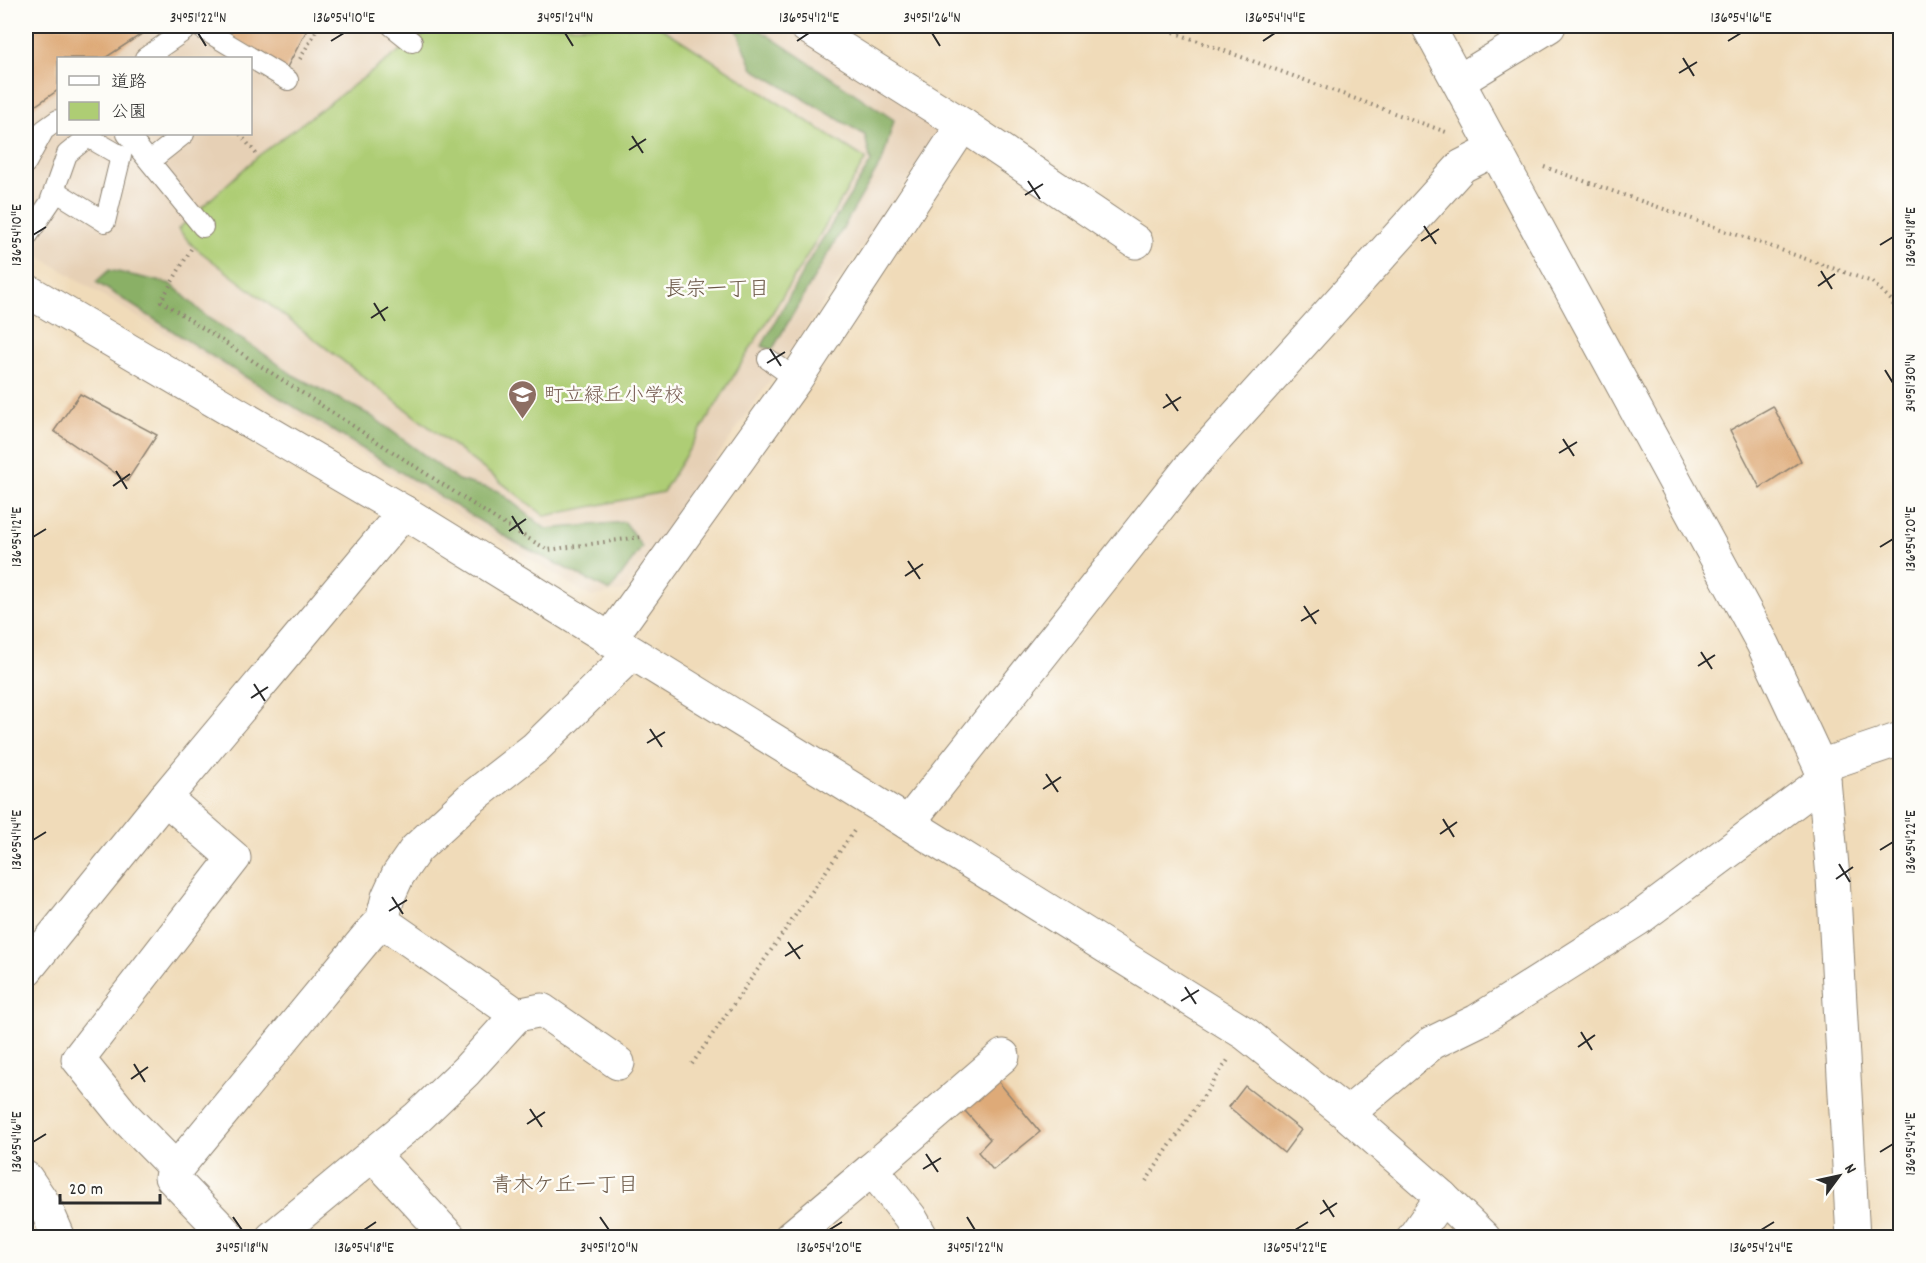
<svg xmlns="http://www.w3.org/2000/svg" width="1926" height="1263" viewBox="0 0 1926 1263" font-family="Dekko,'Klee One',sans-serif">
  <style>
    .built { fill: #e6d0b5; fill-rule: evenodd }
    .green { fill: #aecd74; stroke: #6c7c50; stroke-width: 1.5 }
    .forest { fill: #8ab066; stroke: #5a6e48; stroke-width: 1.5 }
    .building { fill: #deaa78 }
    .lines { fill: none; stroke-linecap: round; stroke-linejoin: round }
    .service-casing { stroke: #8e8372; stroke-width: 22 }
    .minor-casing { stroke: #8e8372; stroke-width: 35 }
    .tertiary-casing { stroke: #8e8372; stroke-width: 35 }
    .path { stroke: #8e8372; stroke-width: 4; stroke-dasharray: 1.5 4.5; stroke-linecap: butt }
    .service { stroke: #fff; stroke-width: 20 }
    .minor { stroke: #fff; stroke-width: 33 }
    .tertiary { stroke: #fff; stroke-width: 33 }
    .ticks { fill: none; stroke: #2b2b2b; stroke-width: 2 }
    .labels { text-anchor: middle; stroke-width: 5; stroke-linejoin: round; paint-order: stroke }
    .education-label { font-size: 20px; fill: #785e54; stroke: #fdfcf7; text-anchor: start }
    .neighbourhood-label { font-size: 21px; fill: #6a5746; stroke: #fdfcf7 }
    .neatline { fill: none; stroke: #2b2b2b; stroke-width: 2 }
    .ticks-label { font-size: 15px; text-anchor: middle; fill: #2b2b2b }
  </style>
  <rect width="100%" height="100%" fill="#fdfcf7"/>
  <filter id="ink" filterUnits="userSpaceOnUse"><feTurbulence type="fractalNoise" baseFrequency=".0167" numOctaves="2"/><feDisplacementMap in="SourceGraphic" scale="12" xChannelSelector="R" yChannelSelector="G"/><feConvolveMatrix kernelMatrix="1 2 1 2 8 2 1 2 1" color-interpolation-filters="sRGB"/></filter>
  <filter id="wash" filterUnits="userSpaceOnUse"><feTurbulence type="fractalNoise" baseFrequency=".008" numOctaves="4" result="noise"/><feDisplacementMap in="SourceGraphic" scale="24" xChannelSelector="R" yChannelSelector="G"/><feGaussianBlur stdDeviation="1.35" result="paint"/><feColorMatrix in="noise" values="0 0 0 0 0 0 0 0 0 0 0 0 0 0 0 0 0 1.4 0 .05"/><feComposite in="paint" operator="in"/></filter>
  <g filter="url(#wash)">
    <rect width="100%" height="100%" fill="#f0dbb9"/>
    <path class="built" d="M26 26H809L937 114 940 134 625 591 591 597 26 248ZM58 58H250V134H58Z"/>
    <path class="green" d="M439 26H659L866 159 663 492 545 516 193 246 178 229 258 156 412 42Z"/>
    <g class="forest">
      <path d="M733 26H754L894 120 883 159 772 350 762 346 810 259 871 162 865 135 753 69 736 27Z"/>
      <path d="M109 270 171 284 208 318 263 353 293 375 370 415 458 480 498 491 546 529 625 522 642 547 610 591 516 543 218 360 96 282Z"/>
    </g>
    <g id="blocks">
      <g class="building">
        <path d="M26 26H154L105 58H58V90L26 112Z"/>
        <path d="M214 26H309L285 71Z"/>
        <path d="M80 394 157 435 127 481 54 431Z"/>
        <path d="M1773 406 1801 461 1760 488 1730 430Z"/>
        <path d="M992 1074 1040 1132 993 1170 978 1152 990 1139 957 1102Z"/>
        <path d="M1245 1086 1301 1130 1284 1153 1229 1107Z"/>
      </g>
    </g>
  </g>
  <g filter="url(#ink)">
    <use href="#blocks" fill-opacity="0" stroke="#8e8372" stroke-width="1.5"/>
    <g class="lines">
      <defs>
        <g id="service">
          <path d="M198 26 288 80"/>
          <path d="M392 26 412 42"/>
          <path d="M145 58 191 26"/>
          <path d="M127 134 203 227"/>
          <path d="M150 161 184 134"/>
          <path d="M26 163 44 130 58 120"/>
          <path d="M26 238 57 192 105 222 121 156 88 137 67 154 50 202"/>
          <path d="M768 359 796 379"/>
        </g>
        <g id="minor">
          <path d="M1428 26 1763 644 1820 766 1824 780 1833 877 1853 1238"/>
          <path d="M1459 81 1549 26"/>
          <path d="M963 125 1136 242"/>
          <path d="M609 640 796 379 963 125 806 26"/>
          <path d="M1820 766 1900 739"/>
          <path d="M165 798 234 858 78 1059 124 1116 176 1169 171 1177 230 1238"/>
          <path d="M908 823 1192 465 1462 166 1494 150"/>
          <path d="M382 921 517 1015 542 1010 618 1063"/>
          <path d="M26 970 165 798 404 512"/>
          <path d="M1347 1114 1432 1043 1477 1021 1638 919 1824 780"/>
          <path d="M373 1155 450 1238"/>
          <path d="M176 1169 368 936 382 921 388 897 398 875 416 849 470 799 535 748 631 654"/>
          <path d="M872 1169 1003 1056"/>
          <path d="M26 1178 45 1206 59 1238"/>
          <path d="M272 1238 418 1117 466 1071 517 1015"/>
          <path d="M790 1238 872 1169 910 1217 922 1238"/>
          <path d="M1413 1238 1442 1197"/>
        </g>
        <path id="tertiary" d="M26 290 404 512 908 823 1246 1034 1347 1114 1442 1197 1484 1238"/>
      </defs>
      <use href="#service" class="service-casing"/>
      <use href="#minor" class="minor-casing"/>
      <use href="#tertiary" class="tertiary-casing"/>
      <g class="path">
        <path d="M1157 26 1446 132"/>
        <path d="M300 59 319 26"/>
        <path d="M240 134 258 156"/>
        <path d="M1544 167 1872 282 1891 300 1900 318"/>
        <path d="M191 249 161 301 505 525 548 550 640 537"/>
        <path d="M692 1064 856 828"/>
        <path d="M1146 1181 1228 1060"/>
      </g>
      <use href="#service" class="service"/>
      <use href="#minor" class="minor"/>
      <use href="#tertiary" class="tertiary"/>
    </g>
  </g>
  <path class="ticks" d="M198 33 206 46M565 33 573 46M932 33 940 46M331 41 344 33M797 41 809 33M1263 41 1275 33M1728 41 1741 33M1683 58 1694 76M1679 73 1697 62M632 136 643 153M629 150 646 139M1028 181 1040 199M1025 195 1043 184M1424 226 1436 244M33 235 46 227M1421 241 1439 229M1880 245 1893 237M1821 271 1832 289M1818 286 1835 274M374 303 385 321M371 318 388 307M770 349 781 366M767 363 785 352M1885 370 1893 383M1166 394 1178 411M1163 408 1181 397M1563 439 1574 456M1559 453 1577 442M116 471 127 489M113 486 130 474M512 516 523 534M509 531 526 519M33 537 46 529M1880 547 1893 539M908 561 920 579M905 576 923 564M1304 606 1316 624M1301 621 1319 610M1701 652 1712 669M1698 666 1715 655M254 684 265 701M251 698 268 687M650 729 662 747M647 743 665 732M1046 774 1058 792M1043 789 1061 777M1443 819 1454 837M1440 834 1457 822M33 840 46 832M1880 850 1893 842M1839 864 1850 882M1836 879 1853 867M392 897 403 914M389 911 407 900M788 942 800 959M785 956 803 945M1185 987 1196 1004M1181 1001 1199 990M1581 1032 1592 1050M1578 1047 1595 1035M134 1064 145 1082M131 1079 148 1067M530 1109 542 1127M527 1124 545 1112M33 1142 46 1134M1880 1152 1893 1144M926 1154 938 1172M923 1169 941 1158M1323 1200 1334 1217M1320 1214 1337 1203M233 1217 242 1230M600 1217 609 1230M967 1217 975 1230M364 1230 376 1222M829 1230 842 1222M1295 1230 1308 1222M1761 1230 1774 1222"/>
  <defs>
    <symbol id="school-pin" viewBox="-11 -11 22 30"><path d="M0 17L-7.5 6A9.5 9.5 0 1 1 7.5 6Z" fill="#8d6e63" stroke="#fdfcf7"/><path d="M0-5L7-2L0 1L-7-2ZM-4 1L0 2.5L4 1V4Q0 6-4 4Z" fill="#fff"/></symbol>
  </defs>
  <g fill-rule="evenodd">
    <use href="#school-pin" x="506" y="378" width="33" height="45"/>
  </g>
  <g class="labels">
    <g class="education-label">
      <text x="544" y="401">町立緑丘小学校</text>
    </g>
    <g class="neighbourhood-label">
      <text x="717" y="295">長宗一丁目</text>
      <text x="565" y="1191">青木ケ丘一丁目</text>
    </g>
  </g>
  <rect width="1926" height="1263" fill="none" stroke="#fdfcf7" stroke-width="66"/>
  <rect x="57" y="57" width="195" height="78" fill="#fdfcf7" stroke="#a9a8a5" stroke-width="1.5"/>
  <rect x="69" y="76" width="30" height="9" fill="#ffffff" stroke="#a9a8a5" stroke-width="1.5"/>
  <text x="111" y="87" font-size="18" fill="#2b2b2b">道路</text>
  <rect x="69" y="102" width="30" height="18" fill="#aecd74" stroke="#a9a8a5" stroke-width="1.5"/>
  <text x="111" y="117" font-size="18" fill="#2b2b2b">公園</text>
  <g transform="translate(1839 1176) rotate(57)" stroke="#fdfcf7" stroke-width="4.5" paint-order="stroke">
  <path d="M0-4.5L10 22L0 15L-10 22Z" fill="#2b2b2b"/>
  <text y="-9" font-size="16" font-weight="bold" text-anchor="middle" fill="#2b2b2b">N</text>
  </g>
  <path d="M60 1194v9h100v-9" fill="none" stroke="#2b2b2b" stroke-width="3"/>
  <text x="69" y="1194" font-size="18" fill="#2b2b2b" stroke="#fdfcf7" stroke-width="4.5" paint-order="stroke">20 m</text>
  <rect x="33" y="33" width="1860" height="1197" class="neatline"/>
  <g class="ticks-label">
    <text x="198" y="22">34°51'22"N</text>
    <text x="344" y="22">136°54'10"E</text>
    <text x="565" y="22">34°51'24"N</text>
    <text x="809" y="22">136°54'12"E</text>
    <text x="932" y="22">34°51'26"N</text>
    <text x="1275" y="22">136°54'14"E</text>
    <text x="1741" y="22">136°54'16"E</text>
    <text transform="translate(16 235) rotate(-90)" y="5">136°54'10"E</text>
    <text transform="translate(1910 237) rotate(-90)" y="5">136°54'18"E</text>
    <text transform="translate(1910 383) rotate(-90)" y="5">34°51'30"N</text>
    <text transform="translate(16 537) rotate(-90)" y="5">136°54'12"E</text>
    <text transform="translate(1910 539) rotate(-90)" y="5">136°54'20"E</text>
    <text transform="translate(16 840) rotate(-90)" y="5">136°54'14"E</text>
    <text transform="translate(1910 842) rotate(-90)" y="5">136°54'22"E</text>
    <text transform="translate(16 1142) rotate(-90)" y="5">136°54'16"E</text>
    <text transform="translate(1910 1144) rotate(-90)" y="5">136°54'24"E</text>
    <text x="242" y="1252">34°51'18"N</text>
    <text x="364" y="1252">136°54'18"E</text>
    <text x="609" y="1252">34°51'20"N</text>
    <text x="829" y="1252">136°54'20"E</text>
    <text x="975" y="1252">34°51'22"N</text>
    <text x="1295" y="1252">136°54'22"E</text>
    <text x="1761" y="1252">136°54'24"E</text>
  </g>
</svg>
